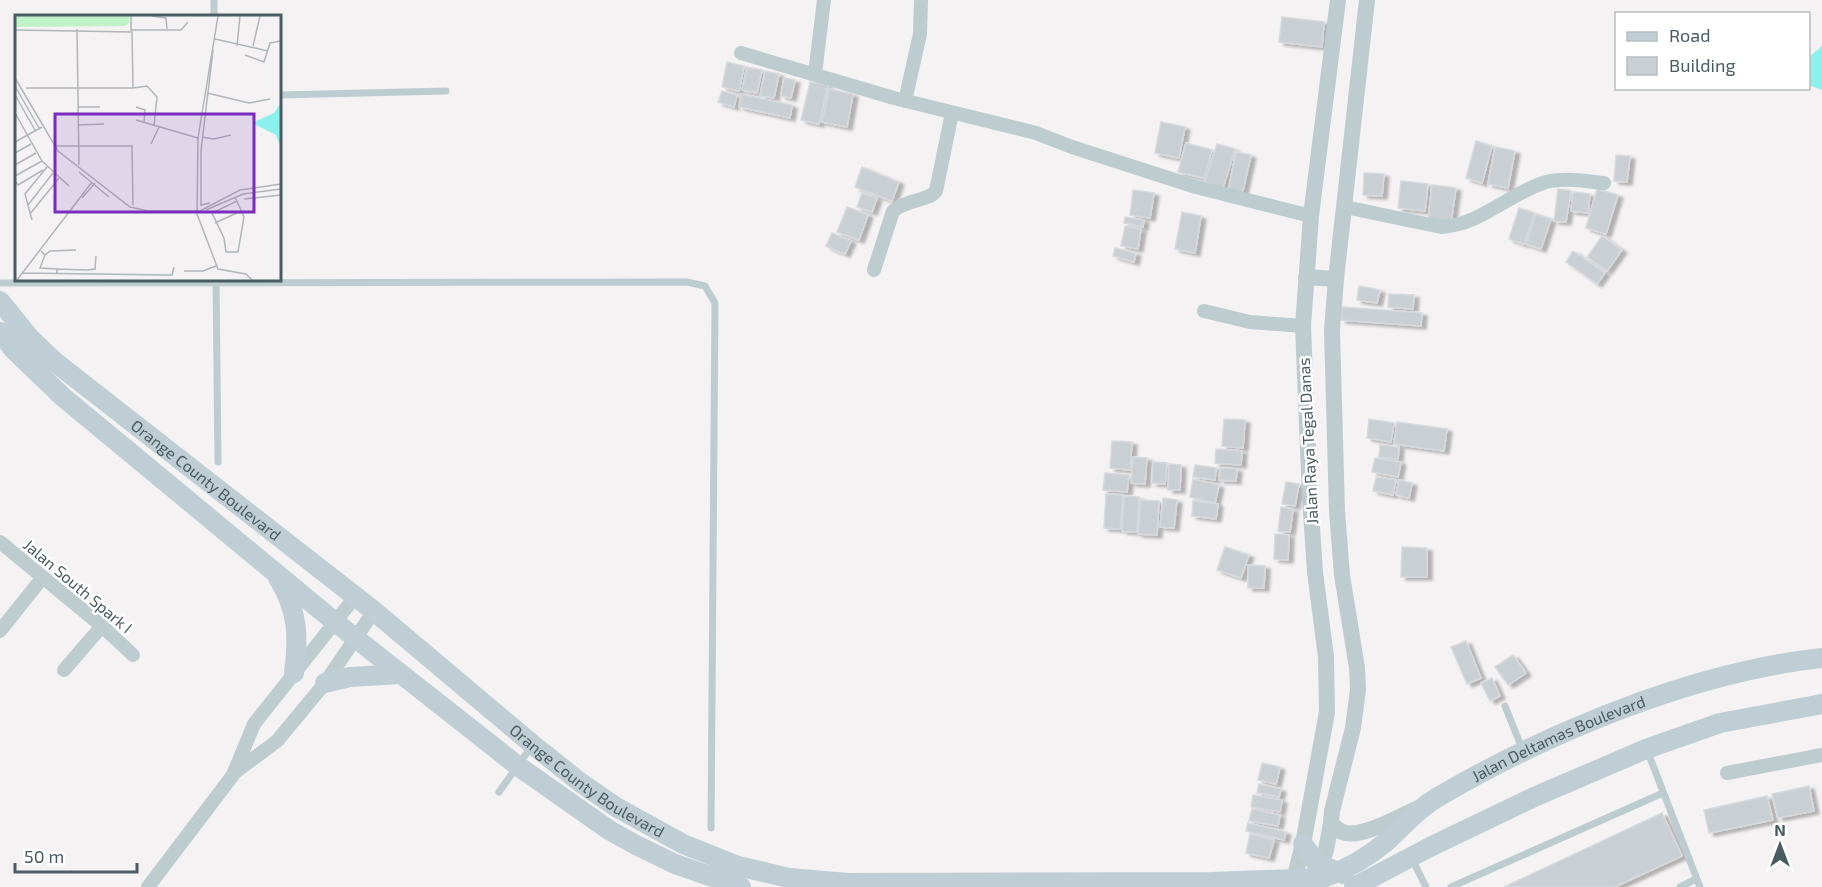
<svg xmlns="http://www.w3.org/2000/svg" width="1822" height="887" viewBox="0 0 1822 887" font-family="'Exo 2',sans-serif">
  <style>
    .water { fill: #8cf1ec }
    .building { fill: #c9cfd2; stroke: #d6dade; stroke-width: 1.5; filter: url(#shadow) }
    .lines { fill: none; stroke-linecap: round; stroke-linejoin: round }
    .service { stroke: #bdcccf; stroke-width: 7 }
    .minor { stroke: #bdcccf; stroke-width: 14 }
    .tertiary { stroke: #bdcccf; stroke-width: 16 }
    .secondary { stroke: #beced4; stroke-width: 20 }
    .labels { text-anchor: middle; stroke-width: 5; stroke-linejoin: round; paint-order: stroke }
    .street-label { font-size: 16px; fill: #495c61; stroke: #fff }
    .inset-road { fill: none; stroke: #b0b6b9; stroke-width: 1.5 }
    .view { fill: #7b2cbf; fill-opacity: 0.15; stroke: #7b2cbf; stroke-width: 3 }
    .inset-edge { fill: none; stroke: #495c61; stroke-width: 3 }
  </style>
  <defs>
    <filter id="shadow"><feDropShadow dx="5" dy="3" stdDeviation="1.5" flood-color="#0004"/></filter>
  </defs>
  <rect width="100%" height="100%" fill="#f4f2f3"/>
  <path class="water" d="M1822 46V90L1809 85 1808 58Z"/>
  <g class="building">
    <path d="M1282 17 1324 22 1322 47 1279 42Z"/>
    <path d="M727 62 744 66 739 91 722 87Z"/>
    <path d="M747 67 762 70 757 93 742 90Z"/>
    <path d="M765 71 779 74 774 98 760 96Z"/>
    <path d="M784 78 795 80 791 98 781 96Z"/>
    <path d="M810 82 828 85 819 124 801 120Z"/>
    <path d="M829 89 853 94 847 127 822 122Z"/>
    <path d="M722 91 737 95 734 107 718 102Z"/>
    <path d="M741 94 792 105 790 118 739 107Z"/>
    <path d="M1161 122 1185 127 1179 158 1155 153Z"/>
    <path d="M1476 141 1492 146 1482 183 1466 178Z"/>
    <path d="M1186 143 1212 150 1204 178 1178 172Z"/>
    <path d="M1217 144 1235 149 1223 188 1205 182Z"/>
    <path d="M1495 147 1515 151 1508 188 1488 184Z"/>
    <path d="M1236 152 1251 155 1242 195 1228 192Z"/>
    <path d="M1616 155 1630 156 1627 182 1614 181Z"/>
    <path d="M862 167 899 182 892 201 855 187Z"/>
    <path d="M1364 173 1384 174 1382 196 1363 195Z"/>
    <path d="M1401 181 1428 184 1425 211 1398 208Z"/>
    <path d="M1432 185 1456 188 1451 223 1428 220Z"/>
    <path d="M1558 189 1571 191 1566 222 1554 221Z"/>
    <path d="M1597 189 1618 195 1606 234 1586 228Z"/>
    <path d="M1133 190 1154 193 1150 218 1130 215Z"/>
    <path d="M1573 192 1590 194 1588 213 1571 211Z"/>
    <path d="M862 193 877 198 872 212 857 207Z"/>
    <path d="M847 207 868 215 859 240 837 232Z"/>
    <path d="M1519 208 1534 213 1524 244 1509 239Z"/>
    <path d="M1182 212 1201 216 1195 253 1175 249Z"/>
    <path d="M1536 214 1551 219 1541 249 1526 244Z"/>
    <path d="M1125 217 1144 220 1143 227 1124 223Z"/>
    <path d="M1125 226 1141 229 1138 249 1121 246Z"/>
    <path d="M832 233 851 241 845 254 826 246Z"/>
    <path d="M1602 236 1622 250 1607 271 1587 257Z"/>
    <path d="M1115 248 1136 253 1134 262 1113 256Z"/>
    <path d="M1573 251 1605 273 1597 284 1566 262Z"/>
    <path d="M1359 286 1380 290 1377 303 1357 300Z"/>
    <path d="M1389 294 1414 295 1413 309 1388 307Z"/>
    <path d="M1342 307 1422 313 1421 326 1341 320Z"/>
    <path d="M1224 419 1245 420 1243 448 1222 446Z"/>
    <path d="M1369 419 1394 423 1391 442 1367 438Z"/>
    <path d="M1397 422 1447 429 1444 451 1394 444Z"/>
    <path d="M1112 441 1132 442 1130 470 1110 468Z"/>
    <path d="M1380 445 1399 447 1398 459 1379 457Z"/>
    <path d="M1216 449 1242 451 1241 465 1215 463Z"/>
    <path d="M1133 457 1147 458 1145 484 1131 483Z"/>
    <path d="M1375 458 1401 462 1398 477 1372 472Z"/>
    <path d="M1153 462 1167 463 1165 484 1152 483Z"/>
    <path d="M1169 464 1181 465 1180 490H1168Z"/>
    <path d="M1195 465 1216 468 1215 480 1193 477Z"/>
    <path d="M1220 468 1237 469 1236 481 1219 480Z"/>
    <path d="M1105 473 1129 475 1127 492 1103 490Z"/>
    <path d="M1376 477 1396 480 1393 495 1373 491Z"/>
    <path d="M1193 479 1219 485 1215 503 1190 497Z"/>
    <path d="M1399 480 1412 483 1409 498 1396 495Z"/>
    <path d="M1286 482 1299 484 1295 506 1282 504Z"/>
    <path d="M1106 494 1123 495 1120 529 1104 528Z"/>
    <path d="M1124 496 1139 497 1137 532 1122 531Z"/>
    <path d="M1163 498 1177 500 1174 528 1160 527Z"/>
    <path d="M1141 500 1159 501 1157 535 1138 534Z"/>
    <path d="M1193 501 1218 504 1216 519 1192 516Z"/>
    <path d="M1281 507 1293 509 1290 532 1278 531Z"/>
    <path d="M1275 534 1289 535 1288 560 1274 559Z"/>
    <path d="M1225 547 1249 555 1241 578 1217 570Z"/>
    <path d="M1402 547 1427 548V577H1401Z"/>
    <path d="M1248 565 1265 566 1264 588H1248Z"/>
    <path d="M1466 641 1481 678 1467 684 1451 647Z"/>
    <path d="M1513 655 1526 673 1508 685 1495 667Z"/>
    <path d="M1492 678 1500 696 1490 701 1481 683Z"/>
    <path d="M1262 763 1280 767 1276 784 1258 780Z"/>
    <path d="M1259 784 1281 789 1279 797 1257 793Z"/>
    <path d="M1809 786 1814 811 1778 818 1772 794Z"/>
    <path d="M1253 795 1282 800 1280 812 1251 807Z"/>
    <path d="M1767 796 1773 820 1709 833 1704 810Z"/>
    <path d="M1252 809 1280 815 1278 826 1249 821Z"/>
    <path d="M1662 813 1682 856 1615 887H1504Z"/>
    <path d="M1248 823 1286 832 1284 840 1246 831Z"/>
    <path d="M1250 834 1274 840 1269 858 1246 853Z"/>
  </g>
  <g class="lines">
    <g class="service">
      <path d="M214 0V16"/>
      <path d="M279 95 446 91"/>
      <path d="M216 279 218 462"/>
      <path d="M0 283 687 282 705 286 715 303 711 828"/>
      <path d="M1505 706 1523 751"/>
      <path d="M1647 750 1700 887"/>
      <path d="M499 792 531 747"/>
      <path d="M1412 859 1426 887"/>
      <path d="M1451 887 1663 793"/>
      <path d="M1680 887 1696 879"/>
    </g>
    <g class="minor">
      <path d="M741 53 894 98 1036 133 1072 147 1196 187 1311 216"/>
      <path d="M815 74 824 0"/>
      <path d="M905 101 920 34 921 0"/>
      <path d="M1345 207 1441 227C1480 225 1507 195 1543 183 1563 177 1584 181 1604 183"/>
      <path d="M874 270 893 211C907 199 929 201 936 191L952 113"/>
      <path d="M1204 311 1250 322 1303 326"/>
      <path d="M0 542 102 626 133 655"/>
      <path d="M0 631 43 577"/>
      <path d="M64 670 102 626"/>
      <path d="M234 773 277 741 325 683 374 611"/>
      <path d="M1727 773 1822 755"/>
      <path d="M148 887 233 775 254 724 355 597"/>
    </g>
    <g class="tertiary">
      <path d="M1367 0 1336 279 1332 330 1337 511 1342 575 1357 668 1358 690 1353 728 1332 811 1331 823C1336 828 1339 832 1346 833 1365 837 1401 815 1419 808"/>
      <path d="M1306 277 1336 279"/>
      <path d="M1317 877 1326 850 1331 823"/>
      <path d="M1294 887V880L1303 844 1327 712 1326 657 1315 572 1310 498 1303 326 1311 216 1338 0"/>
    </g>
    <g class="secondary">
      <path id="s1" d="M0 301 30 338 55 362 374 611 532 744 581 783 616 807 683 844 738 866 789 878 848 883 1211 882 1323 878C1345 870 1368 857 1386 842 1404 826 1417 809 1438 797 1549 732 1693 672 1822 658"/>
      <path d="M0 332 14 350 63 397 335 622 518 766 609 830 636 845 675 864 741 887"/>
      <path d="M278 578C298 610 299 637 294 673"/>
      <path d="M325 683 350 677 400 674"/>
      <path d="M1303 844 1317 864 1344 874"/>
      <path d="M1354 887 1430 847 1534 797 1646 749 1720 723 1822 704"/>
    </g>
  </g>
  <g class="labels">
    <g class="street-label">
      <text transform="translate(1308 441) rotate(-93)" y="6">Jalan Raya Tegal Danas</text>
      <text dy="6" stroke="none"><textPath href="#s1" startOffset="274">Orange County Boulevard</textPath></text>
      <text transform="translate(78 586) rotate(40)" y="6">Jalan South Spark I</text>
      <text dy="6" stroke="none"><textPath href="#s1" startOffset="1797">Jalan Deltamas Boulevard</textPath></text>
      <text dy="6" stroke="none"><textPath href="#s1" startOffset="760">Orange County Boulevard</textPath></text>
    </g>
  </g>
  <g transform="translate(15 15)">
    <rect width="266" height="266" fill="#f4f2f3"/>
    <path d="M0 1H114V8L110 11 0 12Z" fill="#c0f2c7"/>
    <path d="M265 89V131L261 120 237 108 259 98Z" fill="#8cf1ec"/>
    <path class="inset-road" d="M116 1V15H166L173 7M137 1 151 3 152 14M203 1 183 123 182 199 203 254 231 259 237 265M62 14 64 150M0 15 117 17 118 73H11M200 24 253 36M222 31 225 1M238 31 245 1M230 40 249 47 255 28 266 26M0 63 43 136 115 192 133 196H185L225 175 266 169M0 71 24 113M118 73 132 71 142 82 139 111M192 78 234 88 255 84M0 80 20 115M63 92H85M121 92 130 95 129 108M0 98 27 146 54 171M121 105 183 123M63 110 89 109M187 122 199 124 216 120M0 127 27 112M136 129 144 112M41 131H117L118 190M0 138 16 129M0 150 21 138M64 157 94 182M0 161 27 146M0 166 3 170 28 155M220 182 229 202 223 237H211L209 223 197 198 222 186M67 183 80 168M229 184 266 180M195 188 186 190V136L198 35M13 190 38 158M191 195 228 179 266 174M15 199 44 163M17 205 10 179 32 152M200 208 226 196M26 236 30 240 25 253 42 254V259M30 240 35 236 61 235M42 254 72 255M72 255 80 254 81 241M169 256H188L201 251M7 258 152 260H157L159 252M2 265 77 167"/>
    <path class="view" d="M40 99H239V197H40Z"/>
    <rect width="266" height="266" class="inset-edge"/>
  </g>
  <rect x="1615" y="12" width="195" height="78" fill="#ffffff" stroke="#b6bec0" stroke-width="1.5"/>
  <rect x="1627" y="32" width="30" height="9" fill="#beced4" stroke="#b6bec0" stroke-width="1.5"/>
  <text x="1669" y="42" font-size="18" fill="#495c61">Road</text>
  <rect x="1627" y="57" width="30" height="18" fill="#c9cfd2" stroke="#b6bec0" stroke-width="1.5"/>
  <text x="1669" y="72" font-size="18" fill="#495c61">Building</text>
  <g transform="translate(1780 845)" stroke="#ffffff" stroke-width="4.5" paint-order="stroke">
  <path d="M0-4.5L10 22L0 15L-10 22Z" fill="#495c61"/>
  <text y="-9" font-size="16" font-weight="bold" text-anchor="middle" fill="#495c61">N</text>
  </g>
  <path d="M15 863v9h122v-9" fill="none" stroke="#495c61" stroke-width="3"/>
  <text x="24" y="863" font-size="18" fill="#495c61" stroke="#ffffff" stroke-width="4.5" paint-order="stroke">50 m</text>
</svg>
